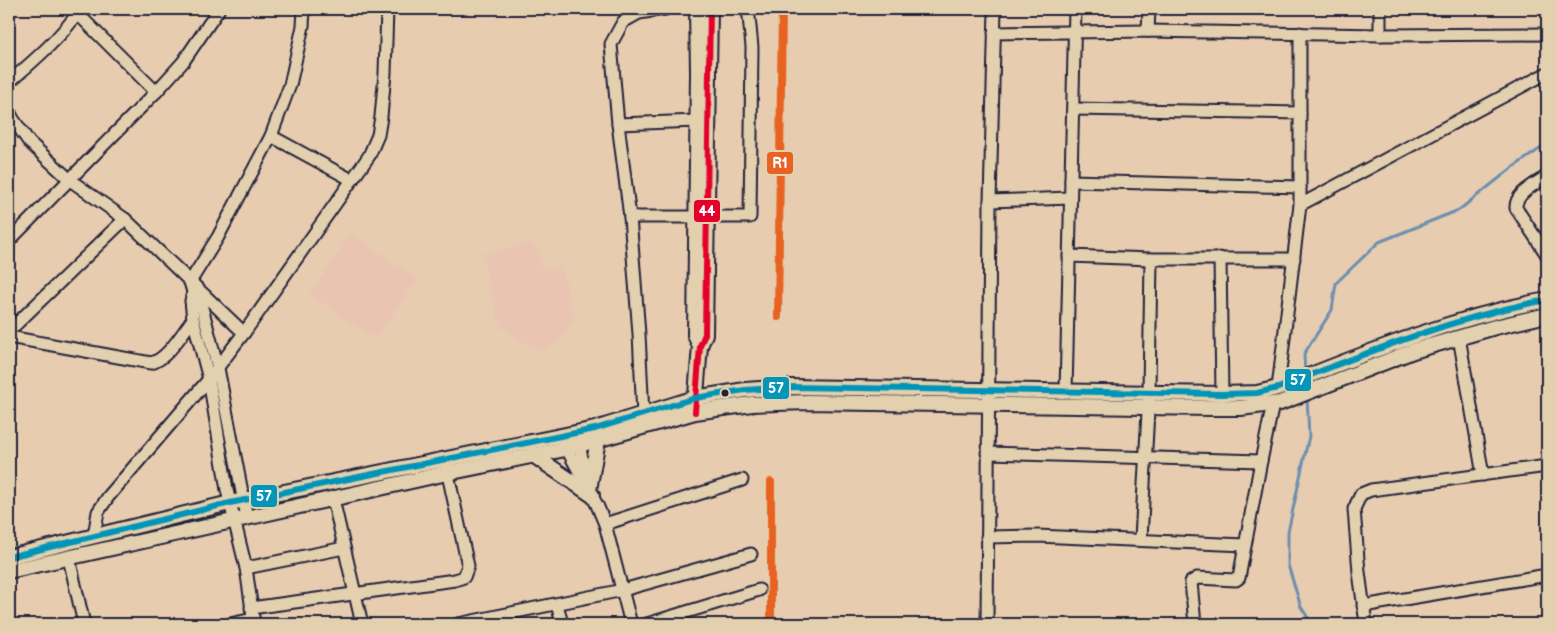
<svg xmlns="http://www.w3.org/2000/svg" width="1556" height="633" viewBox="0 0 1556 633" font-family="'Balsamiq Sans',sans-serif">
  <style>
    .built { fill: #e9c5b1 }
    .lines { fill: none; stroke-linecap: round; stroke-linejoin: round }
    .stream { stroke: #6c8faf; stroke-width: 3 }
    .minor-casing { stroke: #22223b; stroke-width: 15 }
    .major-casing { stroke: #22223b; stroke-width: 18 }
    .minor { stroke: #e3d0ae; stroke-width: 11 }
    .major { stroke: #e3d0ae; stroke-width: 14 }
    .bus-1-casing { stroke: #e3d0ae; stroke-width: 10 }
    .bus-2-casing { stroke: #e3d0ae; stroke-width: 10 }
    .bus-1 { stroke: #e4002b; stroke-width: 6 }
    .bus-2 { stroke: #0595b8; stroke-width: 6 }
    .rail-1-casing { stroke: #e3d0ae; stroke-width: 11 }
    .rail-1 { stroke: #e86223; stroke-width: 8 }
    .bus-dot { fill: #22223b; stroke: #e3d0ae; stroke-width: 2 }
    .line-badge { stroke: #e3d0ae; stroke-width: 2 }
    .badge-label { font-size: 14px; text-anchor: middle; font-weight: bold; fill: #fff }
  </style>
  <rect width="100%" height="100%" fill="#e8ccb0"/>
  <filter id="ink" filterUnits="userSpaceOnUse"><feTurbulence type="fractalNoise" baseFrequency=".02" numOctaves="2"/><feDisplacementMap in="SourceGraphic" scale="10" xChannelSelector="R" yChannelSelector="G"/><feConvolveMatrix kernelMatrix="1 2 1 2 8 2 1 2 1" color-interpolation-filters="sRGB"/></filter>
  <g filter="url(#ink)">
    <g class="built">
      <path d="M351 233 418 279 375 340 309 294Z"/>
      <path d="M529 242 537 249 543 271 562 265 574 320 562 339 540 353 532 345 514 339 513 334 500 327 481 254Z"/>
    </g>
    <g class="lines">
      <g class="stream">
        <path d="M1305 374 1304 354 1332 310 1336 283 1379 242 1459 210 1512 168 1547 144"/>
        <path d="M1307 397 1309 436 1288 532V565L1301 607 1312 624"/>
      </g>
      <defs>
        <g id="minor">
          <path d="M1380 9V35"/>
          <path d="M77 13 156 92"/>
          <path d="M1148 31 1149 9"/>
          <path d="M994 33 1148 31 1380 35 1547 34"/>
          <path d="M9 82C35 60 61 37 81 9"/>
          <path d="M1073 109 1300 113"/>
          <path d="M9 111 13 119 29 142 70 180 125 219 244 333"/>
          <path d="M618 124 697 121"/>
          <path d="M271 136 352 180"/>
          <path d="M1547 176C1536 184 1515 193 1516 208L1547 255"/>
          <path d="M1071 181 1300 187"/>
          <path d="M990 201 1070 198"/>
          <path d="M1300 205V33"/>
          <path d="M630 217H750L752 47 749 17 747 9"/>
          <path d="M9 241 156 92 183 62 219 9"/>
          <path d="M1069 256 1151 259H1294"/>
          <path d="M1220 258 1222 394"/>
          <path d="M193 292 191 301 193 319 209 379 227 490 246 568 254 624"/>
          <path d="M9 331 125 219"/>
          <path d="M9 337 151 363C167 360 183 332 193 319"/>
          <path d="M1459 337 1483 475"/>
          <path d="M1278 388 1300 205 1547 73"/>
          <path d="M1066 392 1075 9"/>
          <path d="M643 415 639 334 630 217 618 124 611 44 623 22 639 13 665 9"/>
          <path d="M578 438 586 479"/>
          <path d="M563 442 597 505 605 524 631 624"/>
          <path d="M987 453 1261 461"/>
          <path d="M333 499 362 624"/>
          <path d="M247 518 218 368 200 300 193 292 190 282 218 237 271 136 290 85 303 26 304 9"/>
          <path d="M605 524 742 480"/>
          <path d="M94 536 98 512 108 497 209 379 244 333 369 156 378 135 381 117 385 73 387 9"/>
          <path d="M987 537 1037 536 1245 545"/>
          <path d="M1141 539 1149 393 1151 259"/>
          <path d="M69 558 84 624"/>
          <path d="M246 568 344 548"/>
          <path d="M557 604 562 624"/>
          <path d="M1363 606 1547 575"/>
          <path d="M251 608 455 580 464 577 468 566 446 465"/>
          <path d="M230 624 253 619"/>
          <path d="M458 624 623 590 751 554"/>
          <path d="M647 624 759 590"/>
          <path d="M987 624 990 201 995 9"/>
          <path d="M1195 624 1191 582 1197 578 1236 580 1239 578 1261 461 1273 404"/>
          <path d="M1366 624 1359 572 1354 509 1361 494 1371 490 1547 466"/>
        </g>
        <g id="major">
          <path d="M697 9 698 72 695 335 700 346"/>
          <path d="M695 407 700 346 705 334 710 9"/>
          <path d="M533 455 592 495"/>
          <path d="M589 490 598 440"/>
          <path d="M9 557 230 503 595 429 695 398 745 390 790 387 1222 394 1257 393 1278 388C1366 353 1454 317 1547 300"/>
          <path d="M9 571 447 473 565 449 695 412 752 404 807 402 1210 408H1241L1280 403 1413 351 1495 327 1547 315"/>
        </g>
      </defs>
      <use href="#minor" class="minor-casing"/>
      <use href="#major" class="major-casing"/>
      <use href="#minor" class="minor"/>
      <use href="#major" class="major"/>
      <defs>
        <path id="bus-1" d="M695 412 700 346 705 334 710 9"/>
        <path id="bus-2" d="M9 557 230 503 595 429 695 398 745 390 790 387 1222 394 1257 393 1278 388C1366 353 1454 317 1547 300"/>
      </defs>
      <use href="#bus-1" class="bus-1-casing"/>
      <use href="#bus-2" class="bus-2-casing"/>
      <use href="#bus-1" class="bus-1"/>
      <use href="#bus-2" class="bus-2"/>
      <defs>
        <g id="rail-1">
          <path d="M778 317 782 9"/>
          <path d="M771 482V624"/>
        </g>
      </defs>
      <use href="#rail-1" class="rail-1-casing"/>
      <use href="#rail-1" class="rail-1"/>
    </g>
  </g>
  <circle class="bus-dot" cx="725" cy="393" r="4.5"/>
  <g class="line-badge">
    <rect x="766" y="151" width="28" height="24" rx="5" fill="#e86223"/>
    <rect x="693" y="199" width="28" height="24" rx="5" fill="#e4002b"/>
    <rect x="1284" y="368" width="28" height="24" rx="5" fill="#0595b8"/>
    <rect x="762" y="376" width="28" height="24" rx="5" fill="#0595b8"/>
    <rect x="250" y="484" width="28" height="24" rx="5" fill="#0595b8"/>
  </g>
  <g class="badge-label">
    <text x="780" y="168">R1</text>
    <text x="707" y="216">44</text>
    <text x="1298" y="385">57</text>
    <text x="776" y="393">57</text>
    <text x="264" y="501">57</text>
  </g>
  <rect width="1556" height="633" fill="none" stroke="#e3d0ae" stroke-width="30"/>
  <rect x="15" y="15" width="1526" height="603" fill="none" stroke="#22223b" stroke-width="2" filter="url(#ink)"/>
</svg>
